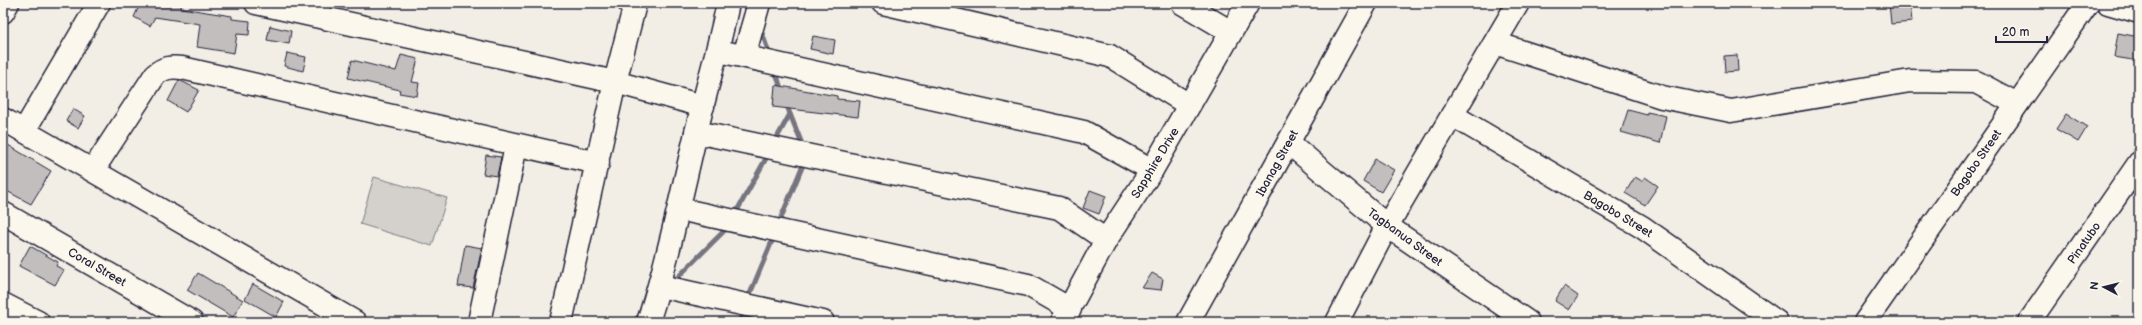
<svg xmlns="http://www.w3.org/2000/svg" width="2142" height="325" viewBox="0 0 2142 325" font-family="'Balsamiq Sans',sans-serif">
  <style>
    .green { fill: #d4d1cc; stroke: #7b7a84 }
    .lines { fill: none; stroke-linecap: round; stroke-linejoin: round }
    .stream { stroke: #76747f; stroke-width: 5 }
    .building { fill: #c2bebe; stroke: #22223b }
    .minor-casing { stroke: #22223b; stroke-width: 25 }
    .minor { stroke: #fbf7ec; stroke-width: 22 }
    .labels { text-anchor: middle; stroke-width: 3.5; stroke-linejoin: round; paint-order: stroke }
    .street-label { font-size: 12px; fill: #22223b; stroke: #fbf7ec }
  </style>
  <rect width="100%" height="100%" fill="#f2eee5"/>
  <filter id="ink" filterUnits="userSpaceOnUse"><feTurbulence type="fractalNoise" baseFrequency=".025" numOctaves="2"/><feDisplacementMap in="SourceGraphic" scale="8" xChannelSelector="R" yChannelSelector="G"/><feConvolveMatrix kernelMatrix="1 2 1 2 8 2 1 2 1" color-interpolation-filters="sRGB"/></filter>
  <g filter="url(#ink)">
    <path class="green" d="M374 177 447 198 432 246 360 224Z"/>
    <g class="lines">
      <g class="stream">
        <path d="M760 27 770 56"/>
        <path d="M775 69 782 92"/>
        <path d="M790 114 804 149"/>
        <path d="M774 143 790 114 786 103"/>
        <path d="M734 216 769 153"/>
        <path d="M778 225 805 160"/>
        <path d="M672 283 730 225"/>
        <path d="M747 301 775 234"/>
        <path d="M633 322 642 313"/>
        <path d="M739 322 744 310"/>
      </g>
    </g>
    <g class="building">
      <path d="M145 3 168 6 169 3H182L181 8 232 16V19L250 21 249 35 237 34 234 53 197 47 200 24 155 17 150 26 134 17 140 4 144 6Z"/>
      <path d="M1889 3H1910L1912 22 1891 24Z"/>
      <path d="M270 26 291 31 289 44 267 40Z"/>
      <path d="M2118 33 2139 37V61L2114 57Z"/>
      <path d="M813 36 835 40 833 54 810 49Z"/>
      <path d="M287 53 306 57 303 71 284 66Z"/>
      <path d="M401 55 418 59 412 82 419 83 417 96 399 93 400 90 348 78 352 60 396 71Z"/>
      <path d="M1737 55 1738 71 1725 72 1724 56Z"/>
      <path d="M179 80 199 90 186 112 168 101Z"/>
      <path d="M775 85 837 96V99L860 101 858 117 773 107Z"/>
      <path d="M73 109 85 116 78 128 66 121Z"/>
      <path d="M1628 110 1647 115V112L1666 116 1660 143 1621 132Z"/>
      <path d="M2066 114 2087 127 2078 142 2056 129Z"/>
      <path d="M3 142 51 171 31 204 3 189Z"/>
      <path d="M486 155 501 157 497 176 483 174Z"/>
      <path d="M1375 159 1394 170 1381 192 1363 181Z"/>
      <path d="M1635 177 1642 181 1645 177 1658 186 1645 205 1625 193Z"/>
      <path d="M1090 190 1106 196 1099 214 1083 208Z"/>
      <path d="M465 245 482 248 473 288 458 286Z"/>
      <path d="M30 246 58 262 56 266 64 270 55 285 19 266Z"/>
      <path d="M198 273 243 300 233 317 187 290Z"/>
      <path d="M1152 273 1163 279 1161 290 1142 288Z"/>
      <path d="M253 284 284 302 276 317 245 299Z"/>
      <path d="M1564 286 1578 296 1569 310 1555 301Z"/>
    </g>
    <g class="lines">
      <defs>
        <g id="minor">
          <path d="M256 3 615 82 703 106"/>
          <path d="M883 3 1110 56 1189 105"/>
          <path d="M1182 3 1231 32"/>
          <path d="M2108 3 2139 12"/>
          <path d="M3 12 8 3"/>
          <path d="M1495 43 1662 97 1731 111 1910 81 1976 82 2017 104"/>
          <path d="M719 51 1084 132 1152 170"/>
          <path d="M744 56 759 3"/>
          <path d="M1452 115 1642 227 1777 322"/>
          <path d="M3 119 355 322"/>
          <path d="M24 131 99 3"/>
          <path d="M696 132 1059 208 1106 240"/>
          <path d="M1289 143 1387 226 1528 322"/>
          <path d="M93 170 155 75C164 67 171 67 182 68L598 163"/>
          <path d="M679 209 1028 285 1070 309"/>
          <path d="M3 213 192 322"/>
          <path d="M660 286 823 322"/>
          <path d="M3 304 38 322"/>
          <path d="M479 322 516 146"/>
          <path d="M561 322 615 82 635 4 629 3"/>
          <path d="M648 322C668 260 681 196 696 133 706 89 719 48 728 3"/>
          <path d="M1062 322 1106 240 1152 170 1248 3"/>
          <path d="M1188 322 1366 3"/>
          <path d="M1337 322 1387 226 1518 3"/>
          <path d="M1865 322 2088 3"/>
          <path d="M2029 322 2139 163"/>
        </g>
      </defs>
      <use href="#minor" class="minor-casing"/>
      <use href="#minor" class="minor"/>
    </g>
  </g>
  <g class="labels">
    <g class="street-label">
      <text transform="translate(1155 163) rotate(-59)" y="4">Sapphire Drive</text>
      <text transform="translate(1277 163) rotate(-61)" y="4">Ibanag Street</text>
      <text transform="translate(1976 163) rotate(-55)" y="4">Bagobo Street</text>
      <text transform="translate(1618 214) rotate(31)" y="4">Bagobo Street</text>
      <text transform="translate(1405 237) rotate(36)" y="4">Tagbanua Street</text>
      <text transform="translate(2084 243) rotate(-55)" y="4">Pinatubo</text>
      <text transform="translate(97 267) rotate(30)" y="4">Coral Street</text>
    </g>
  </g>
  <rect width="2142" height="325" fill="none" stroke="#fbf7ec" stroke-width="16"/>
  <rect x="8" y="8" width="2126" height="309" fill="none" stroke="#22223b" stroke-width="1.5" filter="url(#ink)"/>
  <g transform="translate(2104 287) rotate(277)" stroke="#fbf7ec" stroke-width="3" paint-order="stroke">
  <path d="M0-3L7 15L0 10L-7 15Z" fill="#22223b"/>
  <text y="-6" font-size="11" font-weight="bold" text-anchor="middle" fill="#22223b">N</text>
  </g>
  <path d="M1996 36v6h51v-6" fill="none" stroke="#22223b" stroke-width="2"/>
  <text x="2002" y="36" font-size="12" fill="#22223b" stroke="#fbf7ec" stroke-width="3" paint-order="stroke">20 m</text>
</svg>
